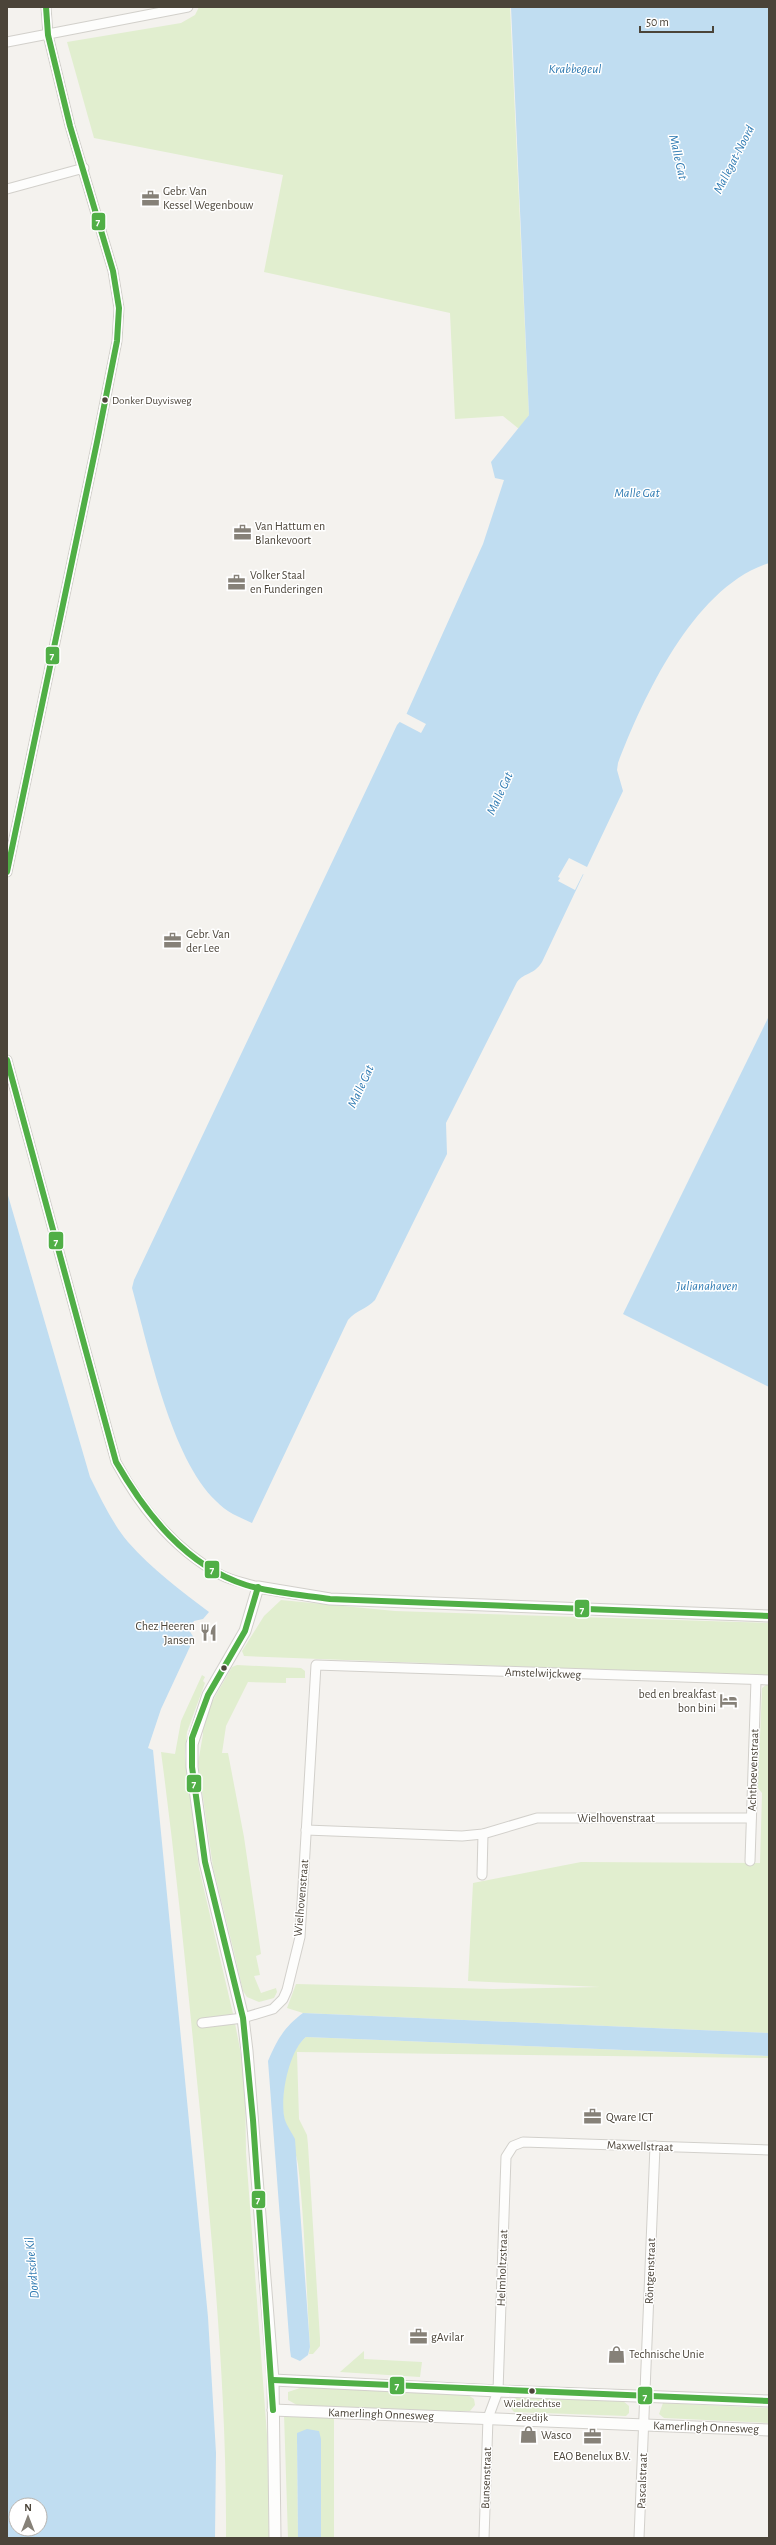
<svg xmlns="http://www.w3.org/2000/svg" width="776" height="2545" viewBox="0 0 776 2545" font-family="'Alegreya Sans',sans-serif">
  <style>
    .green { fill: #e1eecf }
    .water { fill: #c0ddf1; fill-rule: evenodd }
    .pier { fill: #f4f2ee }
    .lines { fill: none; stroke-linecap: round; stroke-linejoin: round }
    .minor-casing { stroke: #d2d0cb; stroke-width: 11 }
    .tertiary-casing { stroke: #d2d0cb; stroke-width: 13 }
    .minor { stroke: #fdfdfc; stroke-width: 9 }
    .tertiary { stroke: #fdfdfc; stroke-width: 11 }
    .bus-1-casing { stroke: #fff; stroke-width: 9 }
    .bus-1 { stroke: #50af46; stroke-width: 6 }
    .bus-dot { fill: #4b4439; stroke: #fff; stroke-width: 1.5 }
    .labels { text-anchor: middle; stroke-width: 3; stroke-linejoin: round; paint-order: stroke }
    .bus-label { font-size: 11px; fill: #4b4439; stroke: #fff; text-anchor: start }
    .poi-label { font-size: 12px; fill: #4b4439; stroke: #fff; text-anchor: start }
    .street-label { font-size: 12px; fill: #4b4439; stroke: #fff }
    .water-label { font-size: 13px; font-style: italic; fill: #2e7ab2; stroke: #fff }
    .line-badge { stroke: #fff; stroke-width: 1.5 }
    .badge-label { font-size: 11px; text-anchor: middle; font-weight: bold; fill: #fff }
  </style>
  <rect width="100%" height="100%" fill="#f4f2ee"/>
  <g class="green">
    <path d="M199 7H510L529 415 519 429 503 416 455 419 450 313 264 272 283 175 94 138 67 42 181 23 195 15Z"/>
    <path d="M281 1600 395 1611 769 1623V1676L244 1656 242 1651 264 1616Z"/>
    <path d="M237 1665 301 1668 305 1671V1678H286V1683L248 1682 226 1726 222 1753H228L244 1837 261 1954 256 1956 260 1975 254 1976 261 1993 276 1988 277 1992 274 1998 259 2002 247 1997 243 1991 234 1952 213 1867 198 1763 203 1734 202 1726 212 1702 232 1667Z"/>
    <path d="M202 1675 205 1677 203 1681 205 1683 187 1732 185 1756 199 1868 234 2018 245 2075 246 2153 267 2435 269 2538H226C227 2395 213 2253 200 2111 188 1991 177 1871 161 1752L175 1754 181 1721Z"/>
    <path d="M766 1685H769V2033L303 2013 287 2008 296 1984 493 1989 600 1987 468 1981 473 1883 581 1862 760 1863 762 1793 758 1788 762 1688Z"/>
    <path d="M306 2037 769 2056V2058L297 2052 299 2119 307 2135 308 2145 320 2339V2346L313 2354H309L310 2347C306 2286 305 2224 298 2164 295 2146 285 2129 283 2111 282 2089 287 2051 306 2037Z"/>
    <path d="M364 2351V2359L422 2362 420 2377 340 2372Z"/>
    <path d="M303 2387 465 2393 474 2399 475 2405 470 2411H446L297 2405 288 2400V2392Z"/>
    <path d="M519 2397 623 2401 629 2406V2413L626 2416 514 2412 508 2405 513 2399Z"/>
    <path d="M663 2403 769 2408V2423L664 2418 659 2414Z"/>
    <path d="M284 2414 334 2416V2538H321V2456L297 2434 298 2538H288Z"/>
  </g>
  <g class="water">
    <path d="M511 7H769V563C695 586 644 695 618 763L617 770 623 791 542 962C534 975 525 972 517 982L446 1123 447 1154 375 1300C367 1309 356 1310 348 1320L252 1523C239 1517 226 1512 216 1501 171 1458 149 1349 132 1288L134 1280 397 725 406 715 483 544 504 480 495 478 491 462 529 415Z"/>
    <path d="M769 1016V1387L623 1314Z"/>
    <path d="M7 1192 90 1477C101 1499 112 1523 128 1542 152 1569 181 1591 209 1612L203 1619 194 1621 189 1630 194 1638 161 1709 148 1748 153 1750 208 2317 216 2453 215 2538H7ZM16 2505H40V2529H16Z"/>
    <path d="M303 2013 769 2033V2056L306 2037C289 2050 279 2099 285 2120 287 2126 292 2133 295 2139L310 2347 308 2355 300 2361 291 2357 290 2350 268 2061C277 2040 284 2027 303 2013Z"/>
    <path d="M307 2429 319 2431 321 2439V2538H298L297 2440V2433Z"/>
  </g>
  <g class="pier">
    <path d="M405 713 426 724 421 733 398 721Z"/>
    <path d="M569 858 589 868 586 876 583 874 575 890 558 881 560 878 558 877Z"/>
  </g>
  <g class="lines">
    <defs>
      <g id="minor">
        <path d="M7 42 188 7"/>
        <path d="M7 189 84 168"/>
        <path d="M7 872 97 442 117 341 119 308 113 271 70 126 48 35 46 7"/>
        <path d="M7 1060 116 1462C140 1507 175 1550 221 1575 232 1581 246 1583 258 1587"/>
        <path d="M306 1830 462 1836 483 1834 537 1818H751"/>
        <path d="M750 1861 756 1680"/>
        <path d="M482 1875 483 1834"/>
        <path d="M202 2023 243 2018 273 2009 283 1999 287 1990 300 1937 316 1665 769 1680"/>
        <path d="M484 2538 488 2418 498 2391 506 2157 513 2146 523 2142 769 2150"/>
        <path d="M639 2538 655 2146"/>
      </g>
      <g id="tertiary">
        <path d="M273 2380 498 2391 769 2401"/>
        <path d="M273 2410 769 2430"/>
        <path d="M275 2538 273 2380 247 2051 243 2018 205 1862 192 1767V1744L208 1695 245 1631 258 1587 330 1599 769 1616"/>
      </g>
    </defs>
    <use href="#minor" class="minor-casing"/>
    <use href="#tertiary" class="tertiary-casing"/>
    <use href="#minor" class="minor"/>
    <use href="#tertiary" class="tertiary"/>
    <defs>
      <g id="bus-1">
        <path d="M7 872 97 442 117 341 119 308 113 271 70 126 48 35 46 7"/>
        <path d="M7 1060 116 1462C146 1514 186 1566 246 1585 273 1593 302 1595 330 1599L769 1616"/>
        <path d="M258 1587 245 1631 208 1695 192 1738V1767L205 1862 243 2018 253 2120 273 2410"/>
        <path d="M273 2380 769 2401"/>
      </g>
    </defs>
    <use href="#bus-1" class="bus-1-casing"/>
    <use href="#bus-1" class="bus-1"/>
  </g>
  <defs>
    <symbol id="office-bare" viewBox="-9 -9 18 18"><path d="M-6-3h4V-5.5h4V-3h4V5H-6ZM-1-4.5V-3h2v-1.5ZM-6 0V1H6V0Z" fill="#868178" stroke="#fff" stroke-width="2.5" paint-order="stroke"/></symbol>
    <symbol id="restaurant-bare" viewBox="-9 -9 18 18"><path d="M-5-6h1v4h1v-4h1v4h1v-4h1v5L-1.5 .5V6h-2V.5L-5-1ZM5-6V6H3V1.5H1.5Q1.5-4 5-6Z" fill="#868178" stroke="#fff" stroke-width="2.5" paint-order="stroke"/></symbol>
    <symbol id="hotel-bare" viewBox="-9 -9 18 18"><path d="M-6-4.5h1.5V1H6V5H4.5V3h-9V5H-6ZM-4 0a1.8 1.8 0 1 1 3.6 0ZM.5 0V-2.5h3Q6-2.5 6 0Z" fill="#868178" stroke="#fff" stroke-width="2.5" paint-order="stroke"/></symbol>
    <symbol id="shop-bare" viewBox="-9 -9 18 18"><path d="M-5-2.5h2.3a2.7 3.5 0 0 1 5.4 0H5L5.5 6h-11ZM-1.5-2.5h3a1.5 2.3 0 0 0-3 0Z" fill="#868178" stroke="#fff" stroke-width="2.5" paint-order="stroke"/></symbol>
  </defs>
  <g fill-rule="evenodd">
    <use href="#office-bare" x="138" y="186" width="25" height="25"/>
    <use href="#office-bare" x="230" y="520" width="25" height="25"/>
    <use href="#office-bare" x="224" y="570" width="25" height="25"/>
    <use href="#office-bare" x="160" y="928" width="25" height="25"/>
    <use href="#restaurant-bare" x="196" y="1620" width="25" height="25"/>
    <use href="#hotel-bare" x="716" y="1688" width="25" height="25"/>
    <use href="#office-bare" x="580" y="2104" width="25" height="25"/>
    <use href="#office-bare" x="406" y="2324" width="25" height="25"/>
    <use href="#shop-bare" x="604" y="2342" width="25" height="25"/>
    <use href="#shop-bare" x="516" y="2422" width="25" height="25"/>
    <use href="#office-bare" x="580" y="2424" width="25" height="25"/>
  </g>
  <g class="bus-dot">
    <circle cx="105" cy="400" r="3.5"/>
    <circle cx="224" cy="1668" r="3.5"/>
    <circle cx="532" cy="2391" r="3.5"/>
  </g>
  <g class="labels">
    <g class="bus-label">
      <text x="112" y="404">Donker Duyvisweg</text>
      <text x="532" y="2407" text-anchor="middle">Wieldrechtse<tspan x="532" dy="14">Zeedijk</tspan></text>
    </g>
    <g class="poi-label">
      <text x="163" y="195">Gebr. Van<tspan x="163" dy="14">Kessel Wegenbouw</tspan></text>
      <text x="255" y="530">Van Hattum en<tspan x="255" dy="14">Blankevoort</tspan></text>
      <text x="250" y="579">Volker Staal<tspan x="250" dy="14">en Funderingen</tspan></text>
      <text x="186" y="938">Gebr. Van<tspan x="186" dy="14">der Lee</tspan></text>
      <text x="195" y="1630" text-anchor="end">Chez Heeren<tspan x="195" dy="14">Jansen</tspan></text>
      <text x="716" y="1698" text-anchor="end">bed en breakfast<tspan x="716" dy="14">bon bini</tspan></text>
      <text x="606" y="2121">Qware ICT</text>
      <text x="431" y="2341">gAvilar</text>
      <text x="629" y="2358">Technische Unie</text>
      <text x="541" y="2439">Wasco</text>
      <text x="592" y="2460" text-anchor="middle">EAO Benelux B.V.</text>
    </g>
    <g class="street-label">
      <text transform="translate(543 1673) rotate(2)" y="4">Amstelwijckweg</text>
      <text transform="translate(753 1770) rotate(-88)" y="4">Achthoevenstraat</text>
      <text x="616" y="1822">Wielhovenstraat</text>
      <text transform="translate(301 1898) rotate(-85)" y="4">Wielhovenstraat</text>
      <text transform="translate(640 2146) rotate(2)" y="4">Maxwellstraat</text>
      <text transform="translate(502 2268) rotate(-88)" y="4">Helmholtzstraat</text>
      <text transform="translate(650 2271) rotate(-88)" y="4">Röntgenstraat</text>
      <text transform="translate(381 2414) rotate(2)" y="4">Kamerlingh Onnesweg</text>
      <text transform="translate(706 2427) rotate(2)" y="4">Kamerlingh Onnesweg</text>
      <text transform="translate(486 2478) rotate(-88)" y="4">Bunsenstraat</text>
      <text transform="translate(642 2481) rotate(-88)" y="4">Pascalstraat</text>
    </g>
    <g class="water-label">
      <text x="575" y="73">Krabbegeul</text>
      <text transform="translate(679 157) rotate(77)" y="5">Malle Gat</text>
      <text transform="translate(733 159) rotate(-63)" y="5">Mallegat-Noord</text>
      <text x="637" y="497">Malle Gat</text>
      <text transform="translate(499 793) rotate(-65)" y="5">Malle Gat</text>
      <text transform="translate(360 1086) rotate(-65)" y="5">Malle Gat</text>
      <text x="707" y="1290">Julianahaven</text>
      <text transform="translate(31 2268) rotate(-95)" y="5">Dordtsche Kil</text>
    </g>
  </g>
  <g class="line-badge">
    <rect x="91" y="212" width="15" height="19" rx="4" fill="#50af46"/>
    <rect x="45" y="646" width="15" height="19" rx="4" fill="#50af46"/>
    <rect x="48" y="1231" width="16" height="19" rx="4" fill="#50af46"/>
    <rect x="204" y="1560" width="16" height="19" rx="4" fill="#50af46"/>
    <rect x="574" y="1599" width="16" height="19" rx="4" fill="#50af46"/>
    <rect x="186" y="1774" width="16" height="19" rx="4" fill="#50af46"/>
    <rect x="251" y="2190" width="15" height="19" rx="4" fill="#50af46"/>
    <rect x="389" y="2376" width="16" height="19" rx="4" fill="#50af46"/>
    <rect x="637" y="2386" width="16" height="19" rx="4" fill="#50af46"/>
  </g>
  <g class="badge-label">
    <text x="98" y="225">7</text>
    <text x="52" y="659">7</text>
    <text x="56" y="1245">7</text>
    <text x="212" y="1573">7</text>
    <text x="582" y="1613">7</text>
    <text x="194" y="1787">7</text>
    <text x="258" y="2203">7</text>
    <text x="397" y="2389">7</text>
    <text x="645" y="2400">7</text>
  </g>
  <rect width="776" height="2545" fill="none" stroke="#4b4439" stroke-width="16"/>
  <g transform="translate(28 2517)"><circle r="19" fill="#ffffff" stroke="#b7b4b0"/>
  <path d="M0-3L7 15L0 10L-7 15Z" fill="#868178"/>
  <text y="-6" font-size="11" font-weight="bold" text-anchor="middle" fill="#4b4439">N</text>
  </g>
  <path d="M640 26v6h73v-6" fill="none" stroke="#4b4439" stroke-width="2"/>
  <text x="646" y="26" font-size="12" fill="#4b4439" stroke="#ffffff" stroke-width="3" paint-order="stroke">50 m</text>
</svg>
